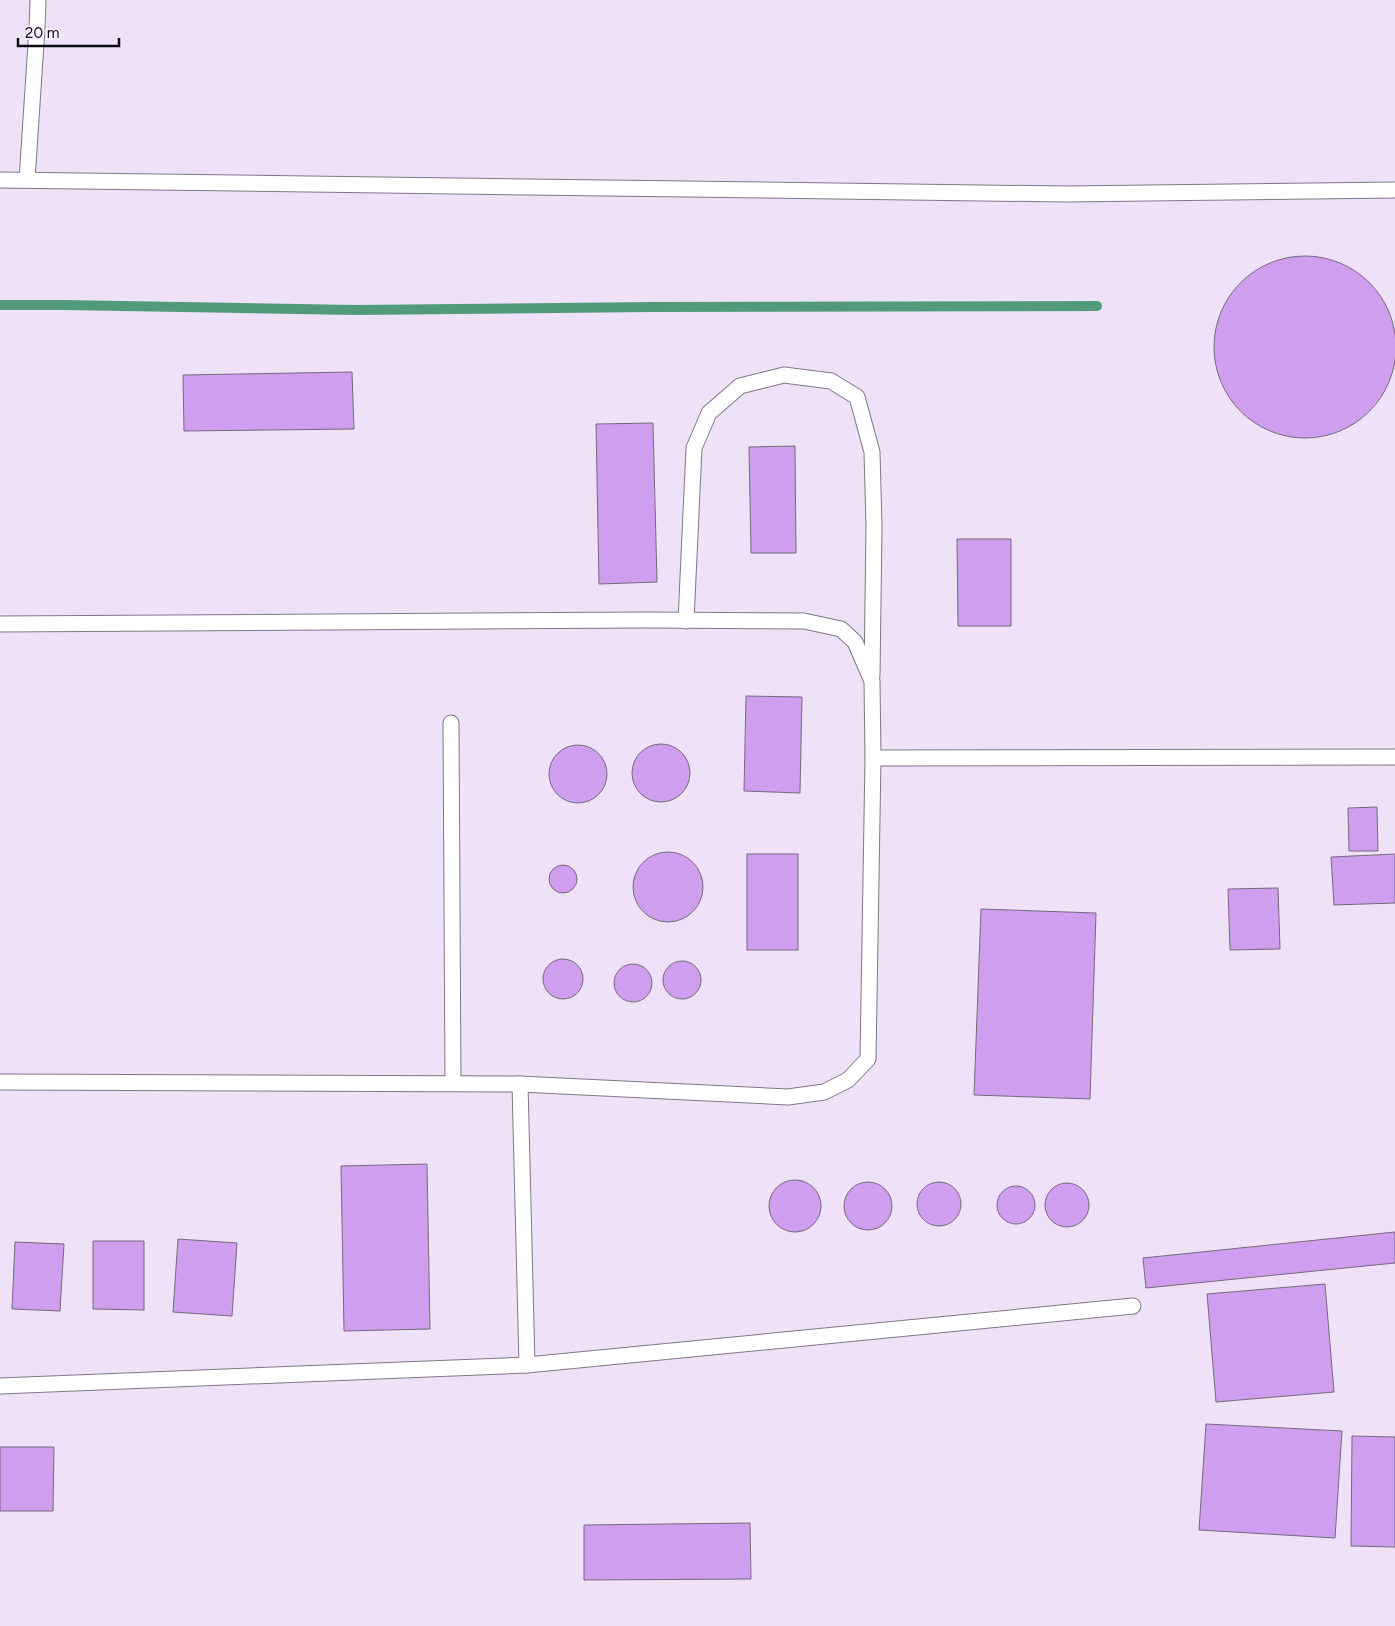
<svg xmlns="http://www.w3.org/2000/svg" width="1395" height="1626" viewBox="0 0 1395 1626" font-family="Figtree,sans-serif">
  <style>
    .built { fill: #efe2f8 }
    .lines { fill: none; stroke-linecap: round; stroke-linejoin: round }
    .stream { stroke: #519b7a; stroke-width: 10 }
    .building { fill: #cf9eef; stroke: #736b78 }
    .lane-casing { stroke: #7f7785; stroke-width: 17 }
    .lane { stroke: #fff; stroke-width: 15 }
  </style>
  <rect width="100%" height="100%" fill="#f8eefe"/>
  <rect class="built" x="0" y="0" width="1395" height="1626"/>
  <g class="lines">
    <path class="stream" d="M0 305H63L355 310 652 307 1097 306"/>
  </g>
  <g class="building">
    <circle cx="1305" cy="347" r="91"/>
    <path d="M352 372 354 429 184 431 183 375Z"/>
    <path d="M653 423 657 582 599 584 596 424Z"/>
    <path d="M795 446 796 553H751L749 447Z"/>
    <path d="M957 539H1011V626H958Z"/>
    <path d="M746 696 802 697 800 793 744 791Z"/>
    <circle cx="661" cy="773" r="29"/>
    <circle cx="578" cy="774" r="29"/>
    <path d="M1377 807 1378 851H1349L1348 808Z"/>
    <circle cx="668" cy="887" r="35"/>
    <rect x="747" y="854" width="51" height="96"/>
    <path d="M1395 854V903L1334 905 1331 857Z"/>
    <circle cx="563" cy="879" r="14"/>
    <path d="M1278 888 1280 949 1230 950 1228 889Z"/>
    <path d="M981 909 1096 913 1090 1099 974 1095Z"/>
    <circle cx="563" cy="979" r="20"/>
    <circle cx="682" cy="980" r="19"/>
    <circle cx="633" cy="983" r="19"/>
    <path d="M427 1164 430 1329 344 1331 341 1166Z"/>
    <circle cx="795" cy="1206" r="26"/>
    <circle cx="939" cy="1204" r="22"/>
    <circle cx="868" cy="1206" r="24"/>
    <circle cx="1067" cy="1205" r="22"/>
    <circle cx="1016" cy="1205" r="19"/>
    <path d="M1395 1232V1263L1146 1288 1143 1258Z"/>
    <path d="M178 1239 237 1243 232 1316 173 1312Z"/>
    <path d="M93 1241H144V1310L93 1309Z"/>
    <path d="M15 1242 64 1244 60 1311 12 1309Z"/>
    <path d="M1325 1284 1334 1392 1216 1402 1207 1294Z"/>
    <path d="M1206 1424 1342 1431 1335 1538 1199 1530Z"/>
    <path d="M1352 1436 1395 1437V1547L1351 1546Z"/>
    <path d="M0 1447H54L53 1511H0Z"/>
    <path d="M750 1523 751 1579 584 1580V1525Z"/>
  </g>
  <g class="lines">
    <defs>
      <g id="lane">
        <path d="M0 180 1065 194 1395 190"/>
        <path d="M27 180 37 28 38 0"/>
        <path d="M686 621 694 448 709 413 740 386 784 375 831 381 857 397 872 452 874 526 872 676"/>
        <path d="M0 624 646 620 804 621 841 629 855 642 872 681 873 758 868 1059 848 1080 824 1092 788 1097 520 1084 0 1082"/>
        <path d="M451 723 453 1083"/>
        <path d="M873 758 1395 757"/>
        <path d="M520 1084 527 1365"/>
        <path d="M0 1386 527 1365 1133 1306"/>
      </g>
    </defs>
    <use href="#lane" class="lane-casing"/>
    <use href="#lane" class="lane"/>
  </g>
  <path d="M18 38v8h101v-8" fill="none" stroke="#0f0c11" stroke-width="2.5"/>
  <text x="25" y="38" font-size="15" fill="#0f0c11" stroke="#f8eefe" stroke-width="4" paint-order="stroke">20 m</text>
</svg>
